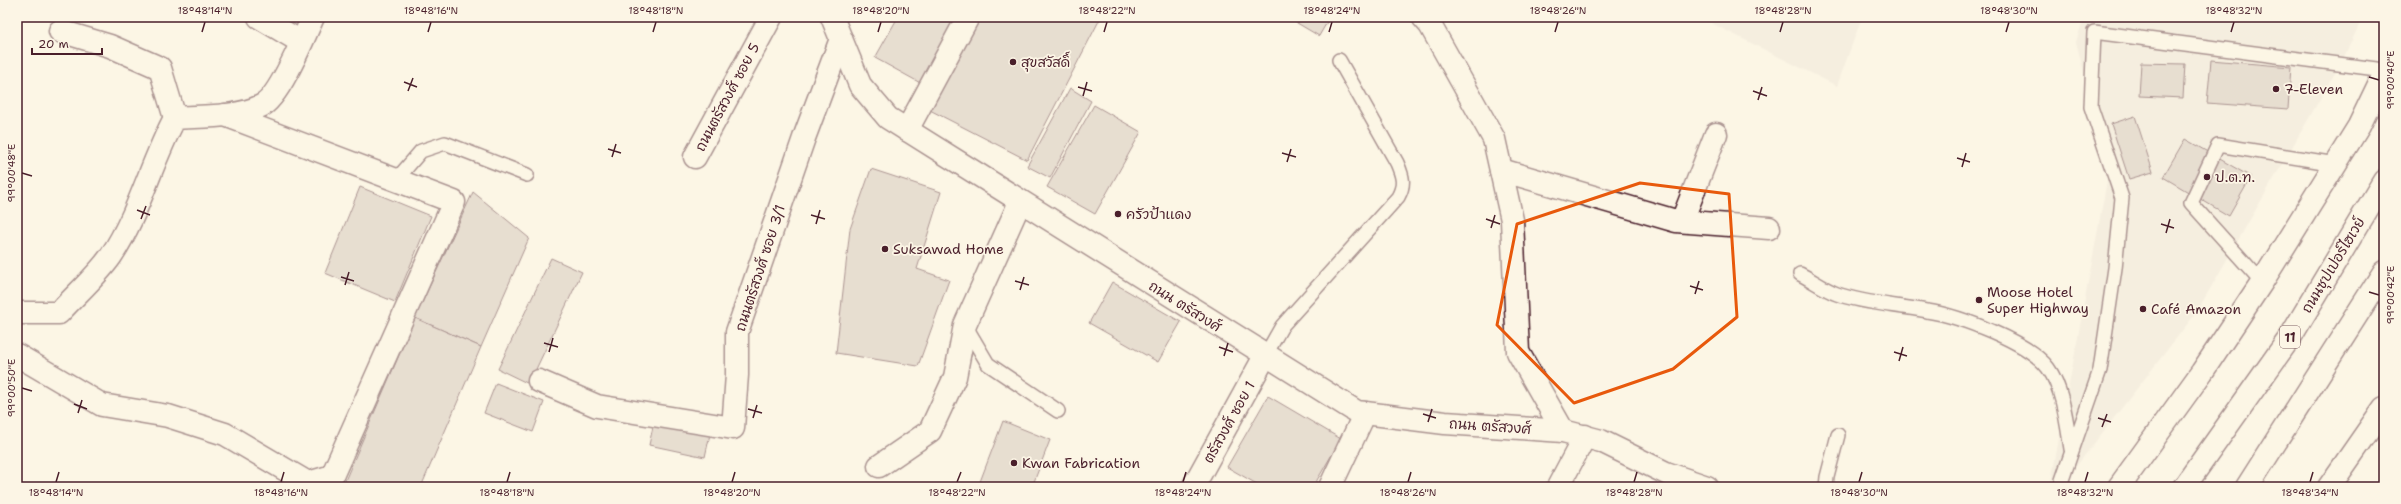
<svg xmlns="http://www.w3.org/2000/svg" width="2401" height="504" viewBox="0 0 2401 504" font-family="'Shantell Sans','Playpen Sans Thai',sans-serif">
  <style>
    .built { fill: #eee5d7 }
    .building { fill: #cfc0b7; stroke: #4a1f2b }
    .lines { fill: none; stroke-linecap: round; stroke-linejoin: round }
    .lane-casing { stroke: #4a1f2b; stroke-width: 16 }
    .street-casing { stroke: #4a1f2b; stroke-width: 25 }
    .secondary-casing { stroke: #4a1f2b; stroke-width: 25 }
    .highway-casing { stroke: #4a1f2b; stroke-width: 25 }
    .lane { stroke: #fcf5e5; stroke-width: 13 }
    .street { stroke: #fcf5e5; stroke-width: 22 }
    .secondary { stroke: #fcf5e5; stroke-width: 22 }
    .highway { stroke: #fcf5e5; stroke-width: 22 }
    .marked { fill: none; stroke: #e8590c; stroke-width: 3; stroke-linejoin: round }
    .ticks { fill: none; stroke: #4a1f2b; stroke-width: 1.5 }
    .poi-dot { fill: #4a1f2b; stroke: #fcf5e5; stroke-width: 1.5 }
    .labels { text-anchor: middle; stroke-width: 3.5; stroke-linejoin: round; paint-order: stroke }
    .shield { fill: #fcf5e5; stroke: #7f5f63; stroke-width: 1 }
    .shield-label { font-size: 13px; font-weight: bold; fill: #4a1f2b }
    .poi-label { font-size: 14px; fill: #4a1f2b; stroke: #fcf5e5; text-anchor: start }
    .street-label { font-size: 14px; fill: #4a1f2b; stroke: #fcf5e5 }
    .neatline { fill: none; stroke: #4a1f2b; stroke-width: 1.5 }
    .ticks-label { font-size: 10px; text-anchor: middle; fill: #4a1f2b }
  </style>
  <rect width="100%" height="100%" fill="#fcf5e5"/>
  <filter id="ink" filterUnits="userSpaceOnUse"><feTurbulence type="fractalNoise" baseFrequency=".025" numOctaves="2"/><feDisplacementMap in="SourceGraphic" scale="8" xChannelSelector="R" yChannelSelector="G"/><feConvolveMatrix kernelMatrix="1 2 1 2 8 2 1 2 1" color-interpolation-filters="sRGB"/></filter>
  <g filter="url(#ink)">
    <g class="built">
      <path d="M1699 17H1862L1837 86Z"/>
      <path d="M2084 17H2363L2342 61 2196 313 2060 487H2050L2109 170 2076 42Z"/>
    </g>
    <g class="building">
      <path d="M898 17H962L924 85 875 58Z"/>
      <path d="M971 17H1101L1027 160 924 107Z"/>
      <path d="M1287 17H1330L1319 36Z"/>
      <path d="M2211 60 2291 67 2288 109 2207 103Z"/>
      <path d="M2141 63 2185 64 2183 98 2139 96Z"/>
      <path d="M1070 88 1091 101 1050 178 1027 166Z"/>
      <path d="M1094 105 1141 132 1095 214 1047 187Z"/>
      <path d="M2135 116 2153 172 2129 179 2111 124Z"/>
      <path d="M2185 139 2251 177 2229 216 2163 177Z"/>
      <path d="M871 169 941 192 917 269 949 280 918 366 836 353 850 229Z"/>
      <path d="M360 187 431 216 395 302 325 273Z"/>
      <path d="M473 192 529 238 481 347 415 318Z"/>
      <path d="M551 258 582 272 529 384 498 369Z"/>
      <path d="M1112 282 1181 322 1158 362 1089 323Z"/>
      <path d="M415 318 481 347 421 487H352L344 483Z"/>
      <path d="M496 383 544 402 533 432 484 413Z"/>
      <path d="M1268 396 1341 439 1313 487H1262L1227 467Z"/>
      <path d="M1003 421 1050 440 1032 487H978Z"/>
      <path d="M654 422 710 434 705 457 649 445Z"/>
    </g>
    <g class="lines">
      <defs>
        <g id="lane">
          <path d="M396 180 421 151 445 143 527 175"/>
          <path d="M1800 274C1812 280 1825 290 1837 294 1867 304 1897 305 1927 311 1959 316 2029 342 2048 368 2063 388 2067 425 2071 449"/>
          <path d="M2262 282 2191 203 2218 145 2336 164"/>
          <path d="M965 325 988 364 1058 411"/>
          <path d="M1265 356 1282 326 1398 197C1405 184 1403 177 1397 163L1339 60"/>
          <path d="M1826 487 1827 477 1838 435"/>
          <path d="M2063 487 2062 480 2100 370 2115 268 2122 198 2091 107 2094 32 2384 70"/>
        </g>
        <g id="street">
          <path d="M259 17 301 42"/>
          <path d="M1423 17 1430 25 1494 139 1512 220 1518 352 1563 431"/>
          <path d="M60 31 110 46 160 68 175 118"/>
          <path d="M907 130 968 17"/>
          <path d="M695 157 771 17"/>
          <path d="M1501 170 1676 221 1769 228"/>
          <path d="M1682 221 1716 134"/>
          <path d="M17 313H59C76 294 97 276 111 256 139 214 151 162 175 118 201 116 237 118 261 106 279 98 304 37 313 17"/>
          <path d="M17 355 102 405 168 416 225 434 308 483 332 476 454 202 225 115"/>
          <path d="M539 381 597 406 733 428 737 375V332L804 138 841 39"/>
          <path d="M879 466 930 431 955 377 965 325 1020 202"/>
          <path d="M1193 487 1265 356"/>
          <path d="M1330 487 1365 413"/>
          <path d="M1558 487 1585 436"/>
        </g>
        <g id="secondary">
          <path d="M832 17 860 85 888 118 1357 412 1445 423 1563 431 1601 441 1666 473 1707 487"/>
          <path d="M2119 487 2202 372 2262 282 2359 126 2384 74"/>
          <path d="M2329 487 2384 408"/>
        </g>
        <g id="highway">
          <path d="M2184 487 2291 336 2384 181"/>
          <path d="M2247 487 2384 272"/>
        </g>
      </defs>
      <use href="#lane" class="lane-casing"/>
      <use href="#street" class="street-casing"/>
      <use href="#secondary" class="secondary-casing"/>
      <use href="#highway" class="highway-casing"/>
      <use href="#lane" class="lane"/>
      <use href="#street" class="street"/>
      <use href="#secondary" class="secondary"/>
      <use href="#highway" class="highway"/>
    </g>
  </g>
  <path d="M0 0H2401V504H0ZM1640 183 1729 194 1737 317 1673 369 1574 403 1497 325 1517 224Z" fill="#fcf5e5" fill-opacity=".55" fill-rule="evenodd"/>
  <path class="marked" d="M1640 183 1729 194 1737 317 1673 369 1574 403 1497 325 1517 224Z"/>
  <path class="ticks" d="M202 32 205 22M428 32 431 22M653 32 656 22M878 32 881 22M1104 32 1107 22M1329 32 1332 22M1555 32 1558 22M1780 32 1783 22M2006 32 2009 22M2231 32 2234 22M2369 77 2379 80M404 82 417 87M1078 87 1092 91M408 91 413 78M1753 91 1767 96M1083 96 1087 82M1758 100 1762 87M608 149 621 153M1282 153 1296 157M612 157 616 144M1957 158 1970 162M1287 162 1291 149M1962 167 1966 153M22 173 32 176M137 210 150 215M811 215 825 219M141 219 146 206M1486 219 1500 224M816 224 820 210M2161 224 2174 228M1491 228 1495 215M2166 233 2170 219M341 277 354 281M1015 281 1029 285M345 285 349 272M1690 286 1703 290M1020 290 1024 277M2369 292 2379 295M1695 294 1699 281M544 343 558 347M1219 347 1233 352M549 352 553 338M1894 352 1907 356M1224 356 1228 343M1899 361 1903 347M22 388 32 391M74 404 87 409M748 409 762 413M78 413 82 400M1423 414 1436 418M753 418 757 405M2098 418 2111 422M1428 422 1432 409M2102 427 2107 414M56 482 59 472M281 482 284 472M507 482 510 472M732 482 735 472M957 482 961 472M1183 482 1186 472M1408 482 1411 472M1634 482 1637 472M1859 482 1862 472M2085 482 2088 472M2310 482 2313 472"/>
  <g class="poi-dot">
    <circle cx="1013" cy="62" r="4"/>
    <circle cx="2276" cy="89" r="4"/>
    <circle cx="2207" cy="177" r="4"/>
    <circle cx="1118" cy="214" r="4"/>
    <circle cx="885" cy="249" r="4"/>
    <circle cx="1979" cy="300" r="4"/>
    <circle cx="2143" cy="309" r="4"/>
    <circle cx="1014" cy="463" r="4"/>
  </g>
  <g class="labels">
    <rect class="shield" x="2280" y="326" width="20" height="22" rx="3"/>
    <g class="shield-label">
      <text x="2290" y="342">11</text>
    </g>
    <g class="poi-label">
      <text x="1021" y="67">สุขสวัสดิ์</text>
      <text x="2284" y="94">7-Eleven</text>
      <text x="2215" y="182">ป.ต.ท.</text>
      <text x="1126" y="219">ครัวป้าแดง</text>
      <text x="893" y="254">Suksawad Home</text>
      <text x="1987" y="297">Moose Hotel<tspan x="1987" dy="16">Super Highway</tspan></text>
      <text x="2151" y="314">Café Amazon</text>
      <text x="1022" y="468">Kwan Fabrication</text>
    </g>
    <g class="street-label">
      <text transform="translate(727 97) rotate(-62)" y="5">ถนนตรัสวงศ์ ซอย 5</text>
      <text transform="translate(2333 265) rotate(-59)" y="5">ถนนซุปเปอร์ไฮเวย์</text>
      <text transform="translate(760 268) rotate(-72)" y="5">ถนนตรัสวงศ์ ซอย 3/1</text>
      <text transform="translate(1185 306) rotate(32)" y="5">ถนน ตรัสวงศ์</text>
      <text transform="translate(1229 422) rotate(-61)" y="5">ตรัสวงศ์ ซอย 1</text>
      <text transform="translate(1490 426) rotate(4)" y="5">ถนน ตรัสวงศ์</text>
    </g>
  </g>
  <rect width="2401" height="504" fill="none" stroke="#fcf5e5" stroke-width="44"/>
  <path d="M32 48v6h70v-6" fill="none" stroke="#4a1f2b" stroke-width="2"/>
  <text x="38" y="48" font-size="12" fill="#4a1f2b" stroke="#fcf5e5" stroke-width="3" paint-order="stroke">20 m</text>
  <rect x="22" y="22" width="2357" height="460" class="neatline"/>
  <g class="ticks-label">
    <text x="205" y="14">18°48'14"N</text>
    <text x="431" y="14">18°48'16"N</text>
    <text x="656" y="14">18°48'18"N</text>
    <text x="881" y="14">18°48'20"N</text>
    <text x="1107" y="14">18°48'22"N</text>
    <text x="1332" y="14">18°48'24"N</text>
    <text x="1558" y="14">18°48'26"N</text>
    <text x="1783" y="14">18°48'28"N</text>
    <text x="2009" y="14">18°48'30"N</text>
    <text x="2234" y="14">18°48'32"N</text>
    <text transform="translate(2390 80) rotate(-90)" y="4">99°00'40"E</text>
    <text transform="translate(11 173) rotate(-90)" y="4">99°00'48"E</text>
    <text transform="translate(2390 295) rotate(-90)" y="4">99°00'42"E</text>
    <text transform="translate(11 388) rotate(-90)" y="4">99°00'50"E</text>
    <text x="56" y="496">18°48'14"N</text>
    <text x="281" y="496">18°48'16"N</text>
    <text x="507" y="496">18°48'18"N</text>
    <text x="732" y="496">18°48'20"N</text>
    <text x="957" y="496">18°48'22"N</text>
    <text x="1183" y="496">18°48'24"N</text>
    <text x="1408" y="496">18°48'26"N</text>
    <text x="1634" y="496">18°48'28"N</text>
    <text x="1859" y="496">18°48'30"N</text>
    <text x="2085" y="496">18°48'32"N</text>
    <text x="2310" y="496">18°48'34"N</text>
  </g>
</svg>
